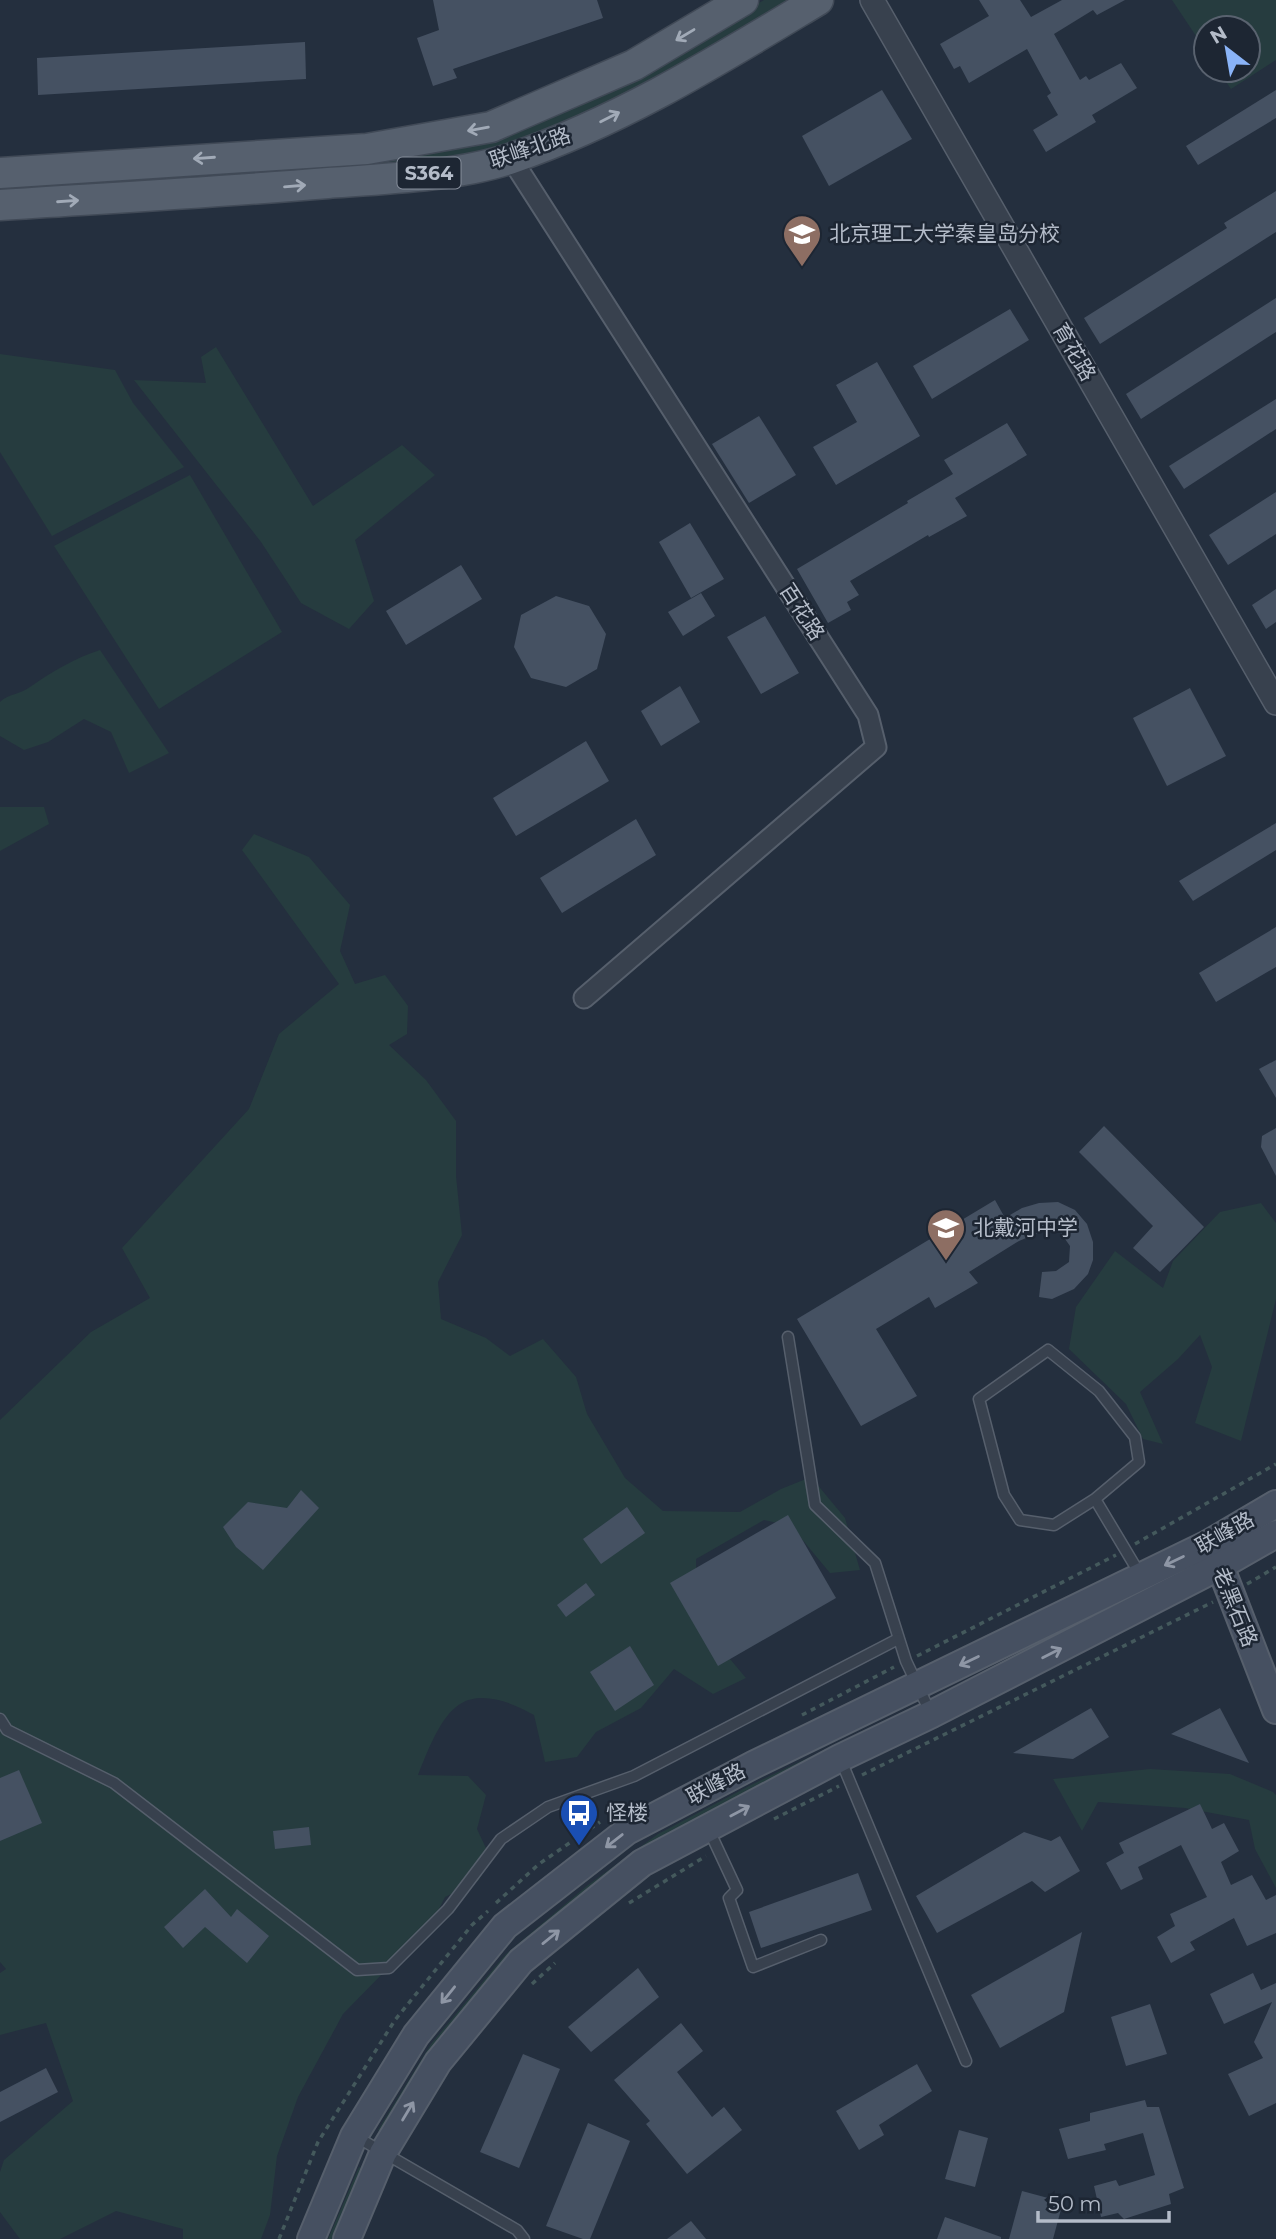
<svg xmlns="http://www.w3.org/2000/svg" width="1276" height="2239" viewBox="0 0 1276 2239" font-family="Montserrat,'Noto Sans SC',sans-serif">
  <style>
    .green { fill: #263c3f }
    .building { fill: #455162 }
    .lines { fill: none; stroke-linecap: round; stroke-linejoin: round }
    .service-casing { stroke: #565f6c; stroke-width: 13 }
    .minor-casing { stroke: #565f6c; stroke-width: 23 }
    .tertiary-casing { stroke: #565f6c; stroke-width: 26 }
    .secondary-casing { stroke: #565f6c; stroke-width: 30 }
    .primary-casing { stroke: #414a57; stroke-width: 33 }
    .path { stroke: #44595c; stroke-width: 3.5; stroke-dasharray: 5 5; stroke-linecap: butt }
    .service { stroke: #38414e; stroke-width: 10 }
    .minor { stroke: #38414e; stroke-width: 19 }
    .tertiary { stroke: #38414e; stroke-width: 23 }
    .secondary { stroke: #465061; stroke-width: 26 }
    .primary { stroke: #56606e; stroke-width: 30 }
    .oneway { stroke: #a1aab7 }
    .oneway2 { stroke: #8e96a5 }
    .labels { text-anchor: middle; stroke-width: 5; stroke-linejoin: round; paint-order: stroke }
    .shield { fill: #1d2633; stroke: #878f9c; stroke-width: 2 }
    .shield-label { font-size: 19px; font-weight: bold; fill: #b4bcc9 }
    .street-label { font-size: 21px; fill: #b4bcc9; stroke: #1d2633 }
    .poi-label { font-size: 21px; fill: #b4bcc9; stroke: #1d2633; text-anchor: start }
  </style>
  <rect width="100%" height="100%" fill="#242f3e"/>
  <g class="green">
    <path d="M764 0H796L604 110 517 145 436 162 0 196V182L294 163 596 98Z"/>
    <path d="M1172 0H1276V60L1231 89 1218 70H1248V28H1206V51Z"/>
    <path d="M216 347 313 506 402 445 435 475 355 540 374 601 349 629 301 603 261 542 134 380 206 383 201 357Z"/>
    <path d="M0 354 115 370 133 403 184 467 52 536 0 452Z"/>
    <path d="M190 475 282 632 159 709 54 546Z"/>
    <path d="M100 650 169 753 129 773 111 732 84 719 48 742 24 750 0 736V702C8 694 21 694 30 687 53 671 73 659 100 650Z"/>
    <path d="M0 807H44L49 824 0 851Z"/>
    <path d="M254 834 309 857 350 905 340 951 355 984 385 975 408 1006 407 1034 389 1045 426 1080 456 1121V1176L462 1235 438 1282 441 1319 486 1338 510 1356 543 1339 576 1377 587 1414 625 1478 663 1511 740 1512 781 1489 811 1477 845 1518 860 1570 830 1573 791 1526 764 1520 696 1559V1579L719 1646 746 1678 713 1694 674 1669 641 1708 596 1732 577 1757 545 1762 534 1715C513 1703 478 1688 456 1707 439 1720 426 1755 418 1775L468 1776 486 1795 477 1829 491 1859 478 1881 445 1897 432 1923 343 2014 298 2097 277 2156 270 2215 261 2239H183V2229L116 2211 60 2239H20L0 2212V2172L4 2160 73 2101 46 2023 0 2035V1973L6 1969 0 1962V1420L91 1332 150 1298 122 1248 249 1109 279 1034 339 984 242 850Z"/>
    <path d="M1261 1203 1276 1223V1299L1241 1441 1195 1423 1212 1367 1200 1335 1178 1359 1140 1392 1163 1444 1143 1439 1126 1404 1069 1349 1076 1307 1115 1251 1163 1288 1173 1261 1220 1212Z"/>
    <path d="M908 1710 912 1717 593 1892 386 2134 378 2130 431 2044 506 1954 588 1885 658 1834 749 1786Z"/>
    <path d="M1150 1769 1230 1774 1273 1792 1276 1795V1888L1255 1849 1249 1820 1185 1808 1098 1802 1082 1831 1053 1779Z"/>
    <path d="M359 2167 367 2171 338 2239H328Z"/>
  </g>
  <g class="building">
    <path d="M433 0H597L603 18 453 69 457 78 433 86 417 38 439 30Z"/>
    <path d="M979 0H1020L1031 17 1062 0H1125L1097 15 1093 10 1054 34 1080 80 1086 76 1089 80 1121 63 1137 88 1092 115 1096 122 1046 152 1033 130 1058 115 1047 96 1051 93 1027 49 969 83 960 66 954 69 940 44 989 16Z"/>
    <path d="M305 42 306 79 38 95 37 58Z"/>
    <path d="M882 90 912 139 829 186 802 136Z"/>
    <path d="M1276 90V118L1198 165 1186 146Z"/>
    <path d="M1276 191V232L1100 344 1084 318 1227 228 1224 223Z"/>
    <path d="M1276 298V332L1141 419 1126 394Z"/>
    <path d="M1010 309 1029 340 932 399 913 366Z"/>
    <path d="M877 362 920 436 836 485 813 447 857 422 836 385Z"/>
    <path d="M1276 399V429L1184 489 1169 466Z"/>
    <path d="M759 416 796 475 749 503 712 444Z"/>
    <path d="M1007 423 1027 455 955 498 967 516 929 537 928 535 850 581 859 595 847 602 851 610 828 623 797 569 908 503 907 501 953 474 944 460Z"/>
    <path d="M1276 492V534L1228 565 1209 535Z"/>
    <path d="M690 523 724 579 691 598 659 542Z"/>
    <path d="M461 565 482 599 406 645 386 611Z"/>
    <path d="M1276 589V622L1266 629 1252 605Z"/>
    <path d="M701 593 715 616 683 636 668 612Z"/>
    <path d="M556 596 589 606 606 634 597 669 566 687 531 678 514 647 521 615Z"/>
    <path d="M765 616 799 673 761 694 727 637Z"/>
    <path d="M680 686 700 722 661 746 641 711Z"/>
    <path d="M1190 688 1226 756 1167 786 1133 718Z"/>
    <path d="M586 741 609 781 516 836 493 798Z"/>
    <path d="M636 819 656 855 562 913 540 878Z"/>
    <path d="M1276 823V850L1193 901 1179 881Z"/>
    <path d="M1276 927V967L1216 1002 1199 973Z"/>
    <path d="M1276 1060V1098L1259 1069Z"/>
    <path d="M1104 1126 1204 1227 1160 1272 1133 1248 1153 1226 1079 1152Z"/>
    <path d="M1276 1128V1176L1261 1147 1262 1136Z"/>
    <path d="M995 1200 1005 1218 1022 1208 1039 1203 1058 1202 1075 1210 1087 1224 1093 1242V1260L1088 1274 1074 1289 1052 1299 1039 1297 1042 1272 1056 1271 1069 1262 1070 1246 1060 1232 1045 1230 1019 1241 969 1272 978 1283 935 1308 929 1297 876 1329 917 1396 861 1426 797 1319Z"/>
    <path d="M301 1490 319 1508 263 1570 236 1547 223 1527 248 1502 287 1508Z"/>
    <path d="M627 1507 645 1533 601 1564 583 1539Z"/>
    <path d="M788 1515 836 1598 718 1666 670 1583Z"/>
    <path d="M586 1583 595 1595 566 1617 557 1605Z"/>
    <path d="M630 1646 654 1685 615 1711 590 1672Z"/>
    <path d="M1091 1708 1109 1737 1073 1759 1013 1753Z"/>
    <path d="M1220 1708 1249 1763 1171 1734Z"/>
    <path d="M19 1770 42 1823 0 1841V1778Z"/>
    <path d="M1200 1804 1212 1829 1224 1823 1239 1851 1221 1862 1231 1885 1252 1875 1266 1900 1276 1895V1933L1247 1946 1234 1918 1190 1942 1195 1950 1171 1963 1157 1937 1175 1926 1170 1914 1207 1897 1181 1845 1138 1867 1143 1879 1121 1890 1106 1863 1124 1853 1119 1843Z"/>
    <path d="M309 1827 311 1845 275 1849 273 1831Z"/>
    <path d="M1024 1832 1051 1841 1060 1836 1080 1871 1045 1892 1032 1881 937 1933 916 1896Z"/>
    <path d="M858 1873 872 1910 761 1948 749 1912Z"/>
    <path d="M205 1889 231 1917 237 1909 269 1936 247 1963 205 1927 183 1948 164 1927Z"/>
    <path d="M1082 1932 1064 2012 1000 2048 971 1995Z"/>
    <path d="M638 1968 659 1997 591 2052 568 2027Z"/>
    <path d="M1253 1973 1261 1990 1276 1983V2103L1249 2116 1228 2074 1263 2058 1254 2042 1272 2002 1224 2024 1210 1994Z"/>
    <path d="M1150 2004 1167 2054 1126 2066 1111 2017Z"/>
    <path d="M681 2023 703 2051 677 2072 712 2117 724 2107 742 2130 687 2174 646 2124 650 2121 614 2080Z"/>
    <path d="M523 2054 560 2069 519 2168 480 2152Z"/>
    <path d="M917 2064 932 2091 879 2125 884 2135 859 2150 836 2111Z"/>
    <path d="M46 2068 58 2092 0 2122V2092Z"/>
    <path d="M1145 2100 1147 2107H1159L1184 2188 1169 2194 1171 2204 1124 2219 1118 2213 1101 2217 1094 2186 1116 2180 1119 2186 1155 2175 1143 2133 1104 2144 1106 2150 1068 2159 1059 2129 1090 2121V2113Z"/>
    <path d="M588 2123 630 2141 590 2239H583L546 2226Z"/>
    <path d="M959 2130 988 2138 975 2187 945 2179Z"/>
    <path d="M1022 2191 1063 2202 1053 2239H1009Z"/>
    <path d="M945 2217 1001 2237V2239H937Z"/>
    <path d="M691 2221 706 2239H667Z"/>
  </g>
  <g class="lines">
    <defs>
      <g id="service">
        <path d="M788 1337 815 1505 875 1563 906 1661 931 1714"/>
        <path d="M1095 1499 1139 1462 1135 1437 1099 1391 1048 1350 979 1399 1004 1495 1020 1520 1054 1525 1095 1499 1141 1576"/>
        <path d="M0 1719 7 1730 114 1783 357 1970 389 1968 448 1909 501 1839 548 1807 634 1776 898 1639"/>
        <path d="M840 1758 966 2061"/>
        <path d="M708 1828 737 1890 729 1898 753 1967 821 1940"/>
        <path d="M355 2136 517 2230 524 2239"/>
      </g>
      <path id="minor" d="M511 158 868 715 876 747 584 998"/>
      <path id="tertiary" d="M872 0 1276 703"/>
      <g id="secondary">
        <path d="M1212 1552 1220 1566 1276 1710"/>
        <path d="M311 2239 354 2136 416 2035 505 1926 627 1831 753 1765 1208 1544 1276 1504"/>
        <path d="M347 2239 383 2153 438 2062 521 1961 642 1863 840 1758 932 1714 1220 1566 1276 1534"/>
      </g>
      <g id="primary">
        <path d="M0 173 367 149 491 127 634 65 743 0"/>
        <path d="M0 205C109 198 219 192 328 183 385 179 459 176 512 158 621 121 720 59 818 0"/>
      </g>
    </defs>
    <use href="#service" class="service-casing"/>
    <use href="#minor" class="minor-casing"/>
    <use href="#tertiary" class="tertiary-casing"/>
    <use href="#secondary" class="secondary-casing"/>
    <use href="#primary" class="primary-casing"/>
    <g class="path">
      <path d="M1135 1544 1276 1464"/>
      <path d="M1247 1584 1276 1567"/>
      <path d="M917 1656 1116 1555"/>
      <path d="M802 1715 894 1667"/>
      <path d="M862 1775 1213 1602"/>
      <path d="M774 1819 839 1786"/>
      <path d="M496 1903 539 1864 600 1822"/>
      <path d="M629 1903 706 1856"/>
      <path d="M532 1984 555 1963"/>
      <path d="M279 2239 318 2142 395 2020 472 1925 488 1911"/>
    </g>
    <use href="#service" class="service"/>
    <use href="#minor" class="minor"/>
    <use href="#tertiary" class="tertiary"/>
    <use href="#secondary" class="secondary"/>
    <use href="#primary" class="primary"/>
  </g>
  <defs><path id="oneway-shaft" d="M-6 0H5M1.5-3L5.5 0L1.5 3" fill="none" stroke-width="1.6" stroke-linecap="round" stroke-linejoin="round" transform="scale(1.75)"/></defs>
  <g class="oneway">
    <use href="#oneway-shaft" transform="translate(685 35) rotate(149)"/>
    <use href="#oneway-shaft" transform="translate(610 117) rotate(-27)"/>
    <use href="#oneway-shaft" transform="translate(478 129) rotate(170)"/>
    <use href="#oneway-shaft" transform="translate(204 158) rotate(176)"/>
    <use href="#oneway-shaft" transform="translate(295 186) rotate(-5)"/>
    <use href="#oneway-shaft" transform="translate(68 201) rotate(-4)"/>
  </g>
  <g class="oneway2">
    <use href="#oneway-shaft" transform="translate(1174 1561) rotate(154)"/>
    <use href="#oneway-shaft" transform="translate(1052 1653) rotate(-27)"/>
    <use href="#oneway-shaft" transform="translate(969 1661) rotate(154)"/>
    <use href="#oneway-shaft" transform="translate(740 1811) rotate(-28)"/>
    <use href="#oneway-shaft" transform="translate(614 1841) rotate(142)"/>
    <use href="#oneway-shaft" transform="translate(551 1937) rotate(-39)"/>
    <use href="#oneway-shaft" transform="translate(448 1995) rotate(129)"/>
    <use href="#oneway-shaft" transform="translate(408 2111) rotate(-59)"/>
  </g>
  <defs>
    <symbol id="university-pin" viewBox="-11 -11 22 30"><path d="M0 17L-7.5 6A9.5 9.5 0 1 1 7.5 6Z" fill="#8d6e63" stroke="#1d2633"/><path d="M0-5L7-2L0 1L-7-2ZM-4 1L0 2.5L4 1V4Q0 6-4 4Z" fill="#fff"/></symbol>
    <symbol id="school-pin" viewBox="-11 -11 22 30"><path d="M0 17L-7.5 6A9.5 9.5 0 1 1 7.5 6Z" fill="#8d6e63" stroke="#1d2633"/><path d="M0-5L7-2L0 1L-7-2ZM-4 1L0 2.5L4 1V4Q0 6-4 4Z" fill="#fff"/></symbol>
    <symbol id="bus-pin" viewBox="-11 -11 22 30"><path d="M0 17L-7.5 6A9.5 9.5 0 1 1 7.5 6Z" fill="#1a4fb4" stroke="#1d2633"/><path d="M-5-6H5V4H4V6H2V4H-2V6H-4V4H-5ZM-3.5-4V0h7V-4ZM-3.5 1.2v1.5H-2V1.2ZM2 1.2v1.5H3.5V1.2Z" fill="#fff"/></symbol>
  </defs>
  <g fill-rule="evenodd">
    <use href="#university-pin" x="780" y="212" width="44" height="60"/>
    <use href="#school-pin" x="924" y="1206" width="44" height="60"/>
    <use href="#bus-pin" x="557" y="1791" width="44" height="60"/>
  </g>
  <g class="labels">
    <rect class="shield" x="397.5" y="157.5" width="63" height="31" rx="5"/>
    <g class="shield-label">
      <text x="429" y="180">S364</text>
    </g>
    <g class="street-label">
      <text transform="translate(530 148) rotate(-19)" y="7">联峰北路</text>
      <text transform="translate(1074 352) rotate(60)" y="7">育花路</text>
      <text transform="translate(802 612) rotate(57)" y="7">百花路</text>
      <text transform="translate(1225 1533) rotate(-29)" y="7">联峰路</text>
      <text transform="translate(1235 1607) rotate(68)" y="7">老黑石路</text>
      <text transform="translate(716 1784) rotate(-28)" y="7">联峰路</text>
    </g>
    <g class="poi-label">
      <text x="829" y="241">北京理工大学秦皇岛分校</text>
      <text x="973" y="1235">北戴河中学</text>
      <text x="606" y="1820">怪楼</text>
    </g>
  </g>
  <g transform="translate(1227 49) rotate(329)"><circle r="33" fill="#1d2633" stroke="#59626f" stroke-width="2"/>
  <path d="M0-5L12 26L0 18L-12 26Z" fill="#8ab4f8"/>
  <text y="-10" font-size="19" font-weight="bold" text-anchor="middle" fill="#b4bcc9">N</text>
  </g>
  <path d="M1038 2211v10h131v-10" fill="none" stroke="#b4bcc9" stroke-width="3.5"/>
  <text x="1048" y="2211" font-size="21" fill="#b4bcc9" stroke="#1d2633" stroke-width="5" paint-order="stroke">50 m</text>
</svg>
